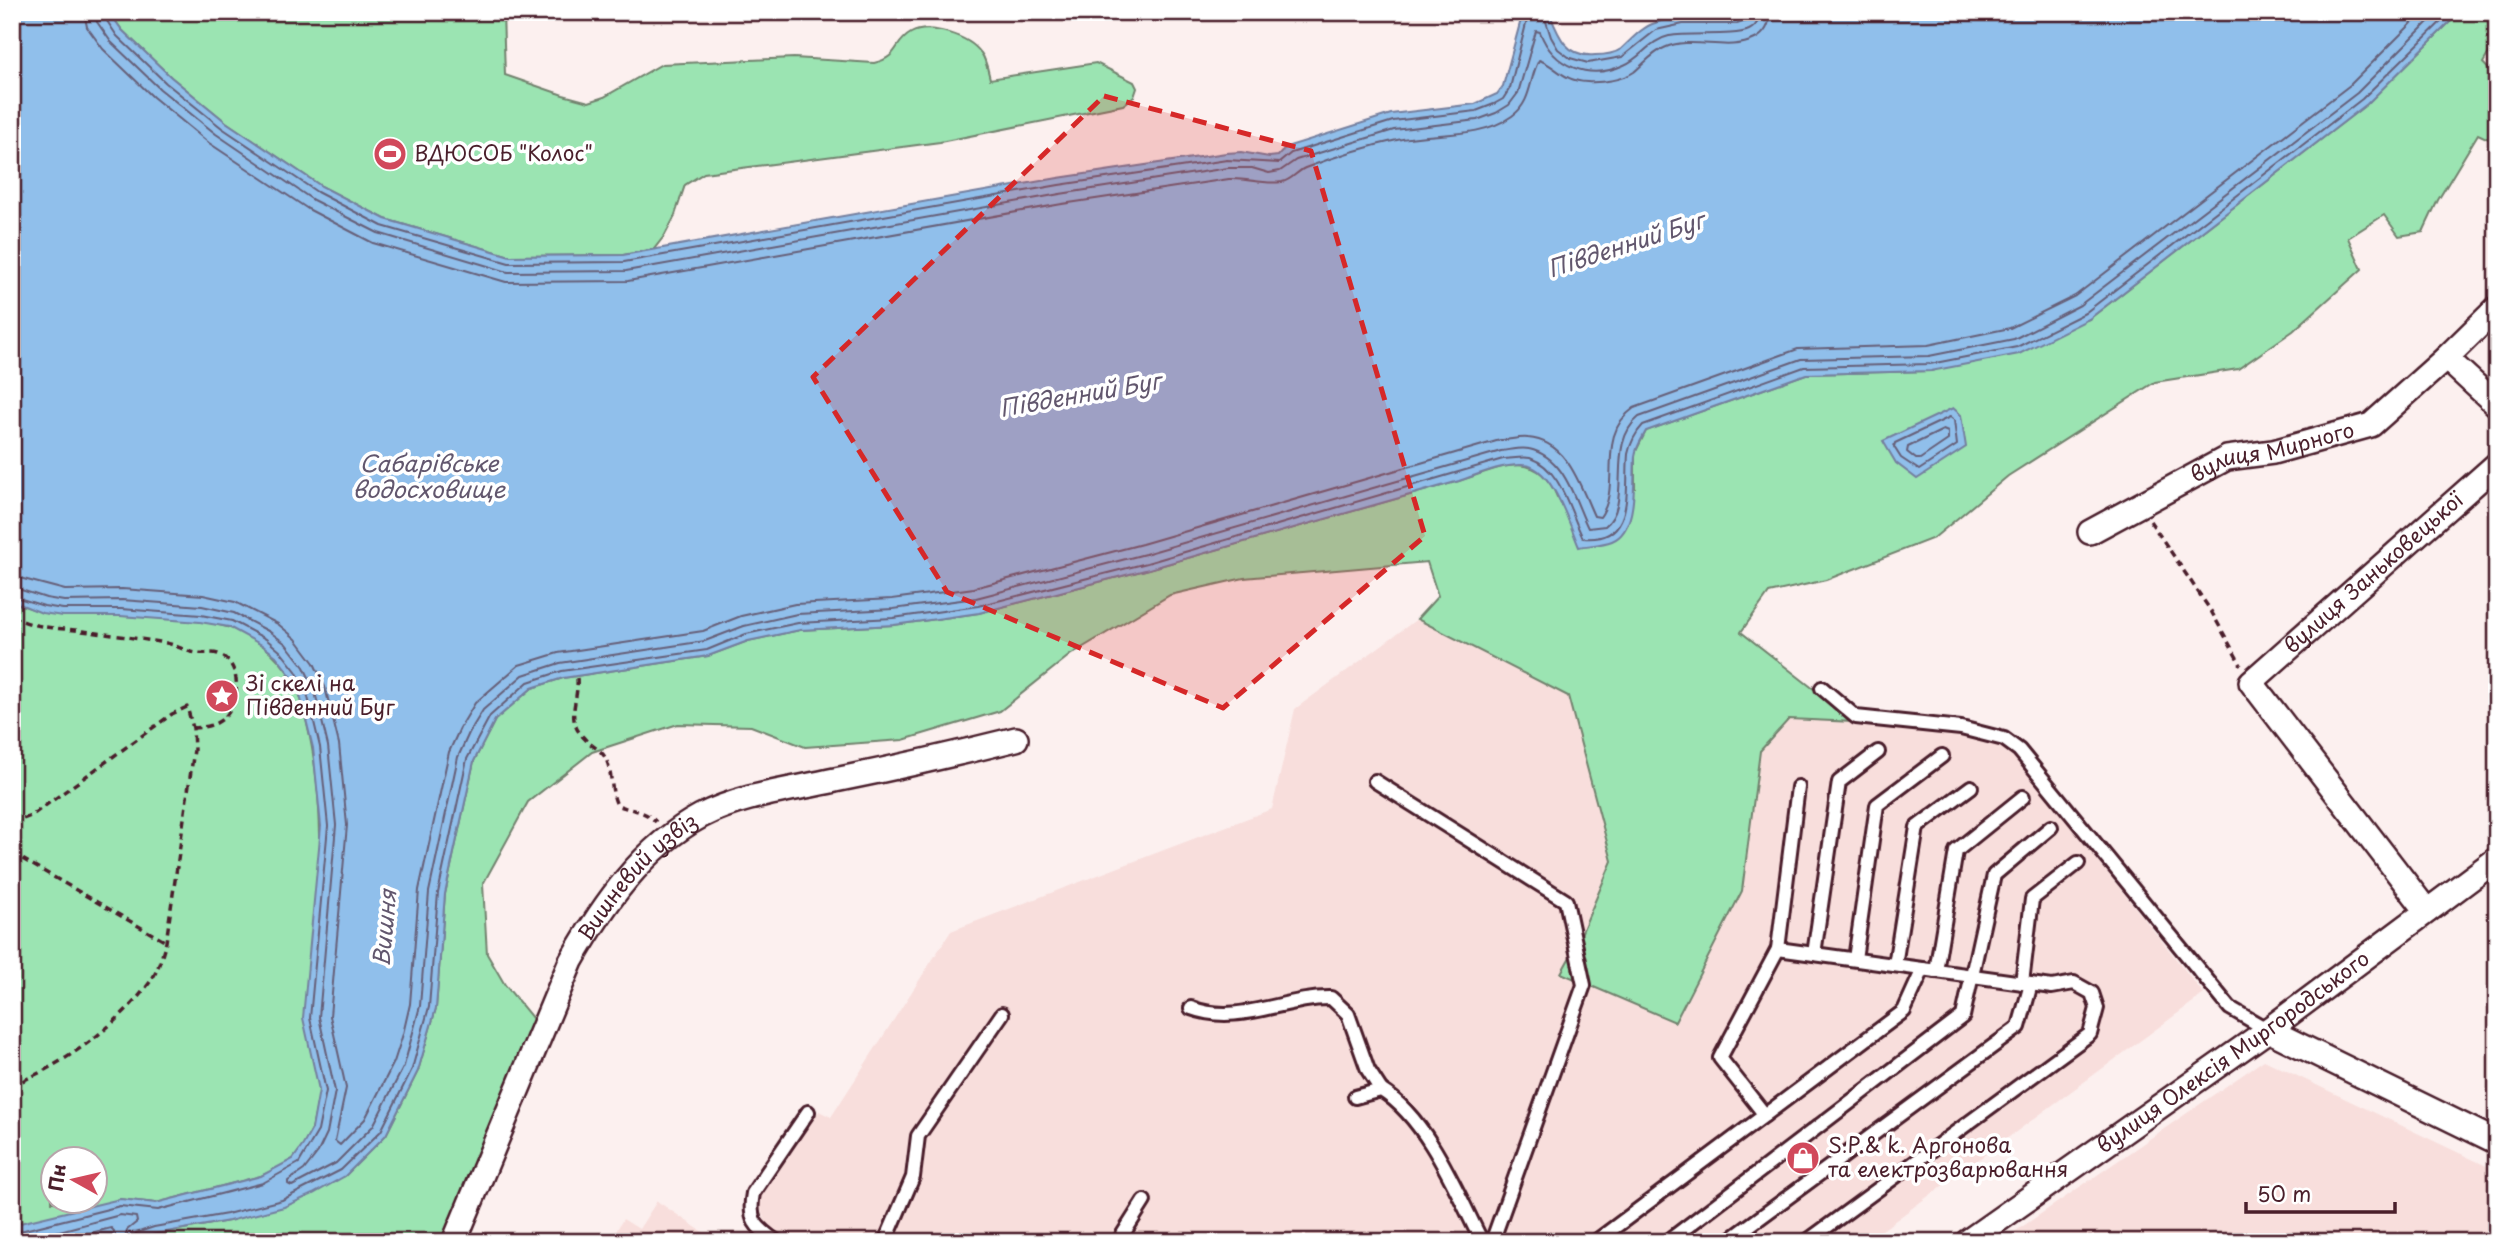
<svg xmlns="http://www.w3.org/2000/svg" width="2509" height="1254" viewBox="0 0 2509 1254" font-family="'Playpen Sans',sans-serif">
  <style>
    .built { fill: #f8dedc }
    .green { fill: #9be4b2; stroke: #72826e; stroke-width: 2; fill-rule: evenodd }
    .water { fill: #90bfeb; stroke: #747f9e; stroke-width: 2 }
    .lines { fill: none; stroke-linecap: round; stroke-linejoin: round }
    .shore { stroke: #665f78; stroke-width: 2 }
    .service-casing { stroke: #4a1f2b; stroke-width: 18 }
    .minor-casing { stroke: #4a1f2b; stroke-width: 28 }
    .path { stroke: #4a1f2b; stroke-width: 3.5; stroke-dasharray: 7 5; stroke-linecap: butt }
    .service { stroke: #fff; stroke-width: 12 }
    .minor { stroke: #fff; stroke-width: 23 }
    .marked { fill: #d62828; fill-opacity: 0.2; stroke: #d62828; stroke-width: 5; stroke-dasharray: 14 9; stroke-linejoin: round }
    .labels { text-anchor: middle; stroke-width: 7; stroke-linejoin: round; paint-order: stroke }
    .poi-label { font-size: 21px; fill: #4a1f2b; stroke: #fff; text-anchor: start }
    .street-label { font-size: 21px; fill: #4a1f2b; stroke: #fff }
    .water-label { font-size: 23px; font-style: italic; fill: #62576e; stroke: #fff }
  </style>
  <rect width="100%" height="100%" fill="#fcf0ef"/>
  <filter id="ink" filterUnits="userSpaceOnUse"><feTurbulence type="fractalNoise" baseFrequency=".0143" numOctaves="2"/><feDisplacementMap in="SourceGraphic" scale="14" xChannelSelector="R" yChannelSelector="G"/><feConvolveMatrix kernelMatrix="1 2 1 2 8 2 1 2 1" color-interpolation-filters="sRGB"/></filter>
  <g filter="url(#ink)">
    <g class="built">
      <path d="M1417 619 1568 696 1612 861 1576 946 1562 973 1676 1022 1742 891 1760 751 1789 719 1856 722 1974 737 2009 749 2204 994 1866 1242H789L768 1228 760 1208V1195L819 1111 831 1117 951 931 1272 809 1295 709Z"/>
      <path d="M2264 1060 2497 1171V1242H2000Z"/>
      <path d="M657 1201 716 1241 718 1242H610L623 1219 639 1229Z"/>
    </g>
    <g class="green">
      <path d="M109 12H503L505 75 563 95 589 102 604 97 662 64 794 58 874 63C900 57 893 43 911 33 929 23 969 36 981 53 986 59 988 71 990 79L1096 63 1134 82 1137 88 1134 97 1123 105 940 142 704 173 685 185 674 218 665 235 654 249 623 255 510 256 385 219 321 186 226 122 171 77 122 30Z"/>
      <path d="M2460 12H2497V47L2490 51 2483 63 2497 78V143L2478 134 2438 200 2423 232 2399 236 2384 215 2348 238 2362 269 2293 331 2238 369 2155 382 2008 476 1934 538 1826 580 1769 593 1741 632 1856 722 1789 719 1760 751 1742 891 1675 1022 1561 973 1576 946 1612 861 1568 696 1417 619 1438 596 1427 562 1244 578 1170 595 1070 655 1000 711 903 740 805 747 751 726 678 724 592 752 528 802 483 884 487 954 505 985 542 1030 454 1242H130L155 1234 229 1221 345 1176 386 1135 418 1071 436 1008 445 894 474 761 495 720 532 688 563 678 708 656 748 641 800 630 894 625 979 613 1149 569 1459 481C1497 469 1537 446 1557 497L1635 488V453L1646 431 1806 374 1931 371 2089 319 2367 104Z"/>
      <path d="M12 601C53 620 79 614 122 616 156 617 194 618 227 627 259 636 287 663 299 693 303 703 305 714 307 724 321 782 321 840 320 899 320 963 320 1027 320 1090L312 1129 304 1145 293 1159 277 1169 261 1176 156 1203 119 1199 12 1242ZM52 1160H94V1202H52Z"/>
    </g>
    <g class="water">
      <path d="M12 12H109L122 30 171 77 226 122 321 186 385 219 510 256 623 255 1058 178 1226 153 1241 152 1269 157 1278 156 1286 147 1391 114 1475 104 1497 94 1503 86 1523 12H1549C1558 35 1566 58 1595 55 1603 55 1614 54 1621 49 1631 40 1642 27 1655 23 1687 11 1723 21 1756 12H2460L2367 104 2089 319 2019 354 1931 371 1806 374 1646 431C1642 439 1636 447 1635 456 1633 479 1639 530 1612 541 1602 545 1589 545 1579 547 1569 524 1552 465 1523 465 1501 464 1479 474 1459 481L1149 569 979 613 894 625 800 630 748 641 708 656 563 678 532 688 495 720 474 761 445 894 436 1008 418 1071 386 1135 345 1176 313 1194 284 1207 229 1221 155 1234 130 1242H12V1228L20 1223 120 1199 156 1203 261 1176 293 1159 303 1145 312 1129 319 1090 303 1018 321 826 313 748 300 695 291 676 276 656 262 645 229 627 200 622 120 616H63L42 613 12 601Z"/>
      <path d="M1953 408 1961 415 1966 447 1917 479 1896 463 1883 441Z"/>
    </g>
    <g class="lines">
      <g class="shore">
        <path d="M84 12 87 27 103 49 153 97 209 143 308 209 373 243 506 282 628 281 1062 204 1229 179C1247 178 1264 185 1282 182 1292 180 1296 172 1305 168 1331 158 1369 146 1397 140 1434 132 1480 139 1512 116 1532 102 1529 78 1539 60 1557 66 1562 81 1587 82 1601 83 1622 80 1634 72 1644 64 1652 53 1664 48 1692 35 1727 53 1755 39 1765 34 1770 24 1770 12"/>
        <path d="M95 12 97 22 111 42 160 89 216 134 313 200 378 233 508 272 626 271 1060 194 1228 168H1252L1269 173 1280 171 1296 160 1394 130 1477 120 1496 113 1509 105 1518 93 1536 31 1540 32C1553 67 1589 81 1624 65 1641 58 1650 40 1669 36 1690 32 1734 37 1749 30 1757 26 1759 20 1760 12"/>
        <path d="M104 12 105 18 117 36 166 83 222 128 317 192 382 226 509 263 624 262 1059 185 1227 160 1279 163 1291 153 1393 121 1476 111 1494 104 1503 99 1510 88 1529 12"/>
        <path d="M1543 12 1551 37 1558 49 1570 58 1588 63 1622 57 1656 30 1683 24H1737L1748 20 1751 12"/>
        <path d="M1950 417 1954 420 1957 445 1919 470 1901 458 1894 447 1895 443Z"/>
        <path d="M1943 430 1948 432V440L1920 459H1916L1907 452 1908 447Z"/>
        <path d="M12 576 65 590 122 589 203 595 235 602 278 624 296 639 314 663 325 687 339 744 347 825 330 1016 346 1088 335 1141 340 1145 365 1119 394 1062 403 1034 410 1004 419 890 449 752 460 728 475 703 519 665 558 653 703 631 741 616 795 604 892 599 974 588 1142 544 1500 440C1509 440 1519 437 1528 438 1568 441 1580 486 1594 516L1600 517C1623 485 1594 436 1634 408L1798 349 1928 345 2010 328 2075 296 2350 85 2423 12"/>
        <path d="M12 587 46 598 64 601 122 600 202 606 234 613 270 632 286 644 304 667 314 688 328 746 336 825 319 1017 335 1091 327 1133 318 1152 304 1170 288 1181V1184L292 1186 336 1163 373 1126 404 1066 420 1006 429 892 458 757 469 733 483 710 523 675 560 663 705 641 744 626 797 614 893 609 976 598 1145 554 1501 451C1510 450 1521 447 1529 449 1565 457 1574 499 1588 528L1605 526C1634 503 1604 445 1639 417L1801 359 1929 356 2014 339 2080 305 2357 93 2438 12"/>
        <path d="M12 596 44 606 63 609H121L201 615 232 621 266 639 281 652 296 671 307 693 320 747 328 826 310 1018 326 1091 318 1131 299 1163 263 1183 158 1210 120 1206 12 1233"/>
        <path d="M18 1242 120 1215 136 1217 137 1222 127 1230 124 1242"/>
        <path d="M55 1242 111 1228 114 1231 113 1242"/>
        <path d="M133 1242 136 1233 154 1227 227 1214 282 1200 341 1170 381 1131 412 1069 429 1007 438 893 467 759 490 716 528 682 562 671 707 650 746 634 798 623 893 618 978 606 1147 563 1503 459C1511 459 1522 456 1530 458 1562 469 1569 511 1583 538 1636 543 1625 489 1628 454 1630 444 1636 432 1643 425L1804 367 1930 364 2017 347 2085 313 2362 99 2451 12"/>
      </g>
      <defs>
        <g id="service">
          <path d="M1822 688 1856 717 1961 728 2004 739 2019 750 2230 1008 2268 1030"/>
          <path d="M1375 781 1566 901 1584 985 1492 1242"/>
          <path d="M1778 949 2052 987 2074 983 2092 993 2097 1008 2090 1034 1806 1242"/>
          <path d="M1814 954 1839 782 1878 752"/>
          <path d="M1855 959 1877 805 1942 756"/>
          <path d="M1895 965 1917 827 1971 787"/>
          <path d="M1936 971 1956 851 2023 797"/>
          <path d="M2022 983 2032 899 2078 863"/>
          <path d="M1191 1008C1239 1026 1284 997 1331 998L1348 1014 1368 1070 1381 1090"/>
          <path d="M1355 1097 1381 1090C1428 1119 1457 1193 1482 1242"/>
          <path d="M1765 1115 1720 1058 1778 949 1798 787"/>
          <path d="M777 1242C755 1227 748 1220 753 1193L808 1112"/>
          <path d="M885 1242 913 1177 918 1136 1002 1014"/>
          <path d="M1118 1242 1144 1201"/>
          <path d="M1595 1242 1904 1011 1923 969"/>
          <path d="M1667 1242 1963 1016 1994 875 2051 827"/>
          <path d="M1727 1242 2019 1027 2031 984"/>
        </g>
        <g id="minor">
          <path d="M2446 358 2497 405"/>
          <path id="s1" d="M2090 532 2227 458 2273 452 2371 425 2446 358 2497 308"/>
          <path id="s2" d="M2427 911 2251 682 2497 464"/>
          <path d="M2268 1030 2497 1142"/>
          <path id="s3" d="M454 1242 571 961C603 905 643 847 701 816 742 795 791 790 835 780 895 768 956 754 1016 739"/>
          <path id="s4" d="M1967 1242 2268 1030 2497 859"/>
        </g>
      </defs>
      <use href="#service" class="service-casing"/>
      <use href="#minor" class="minor-casing"/>
      <g class="path">
        <path d="M2150 521 2211 611 2241 665"/>
        <path d="M12 616C31 627 54 628 75 630 105 634 136 638 166 643 177 645 186 652 197 653 204 654 211 652 218 654 240 662 240 695 230 710 222 724 209 727 193 728"/>
        <path d="M577 678C579 703 564 719 585 739 590 745 601 750 605 757 613 772 610 791 617 805 632 811 645 810 656 822"/>
        <path d="M12 823 31 816 172 714 187 707 193 728 194 750 166 942C162 956 158 971 150 982 118 1026 62 1066 12 1085"/>
        <path d="M12 853 166 942"/>
        <path d="M1938 1242 1947 1235"/>
      </g>
      <use href="#service" class="service"/>
      <use href="#minor" class="minor"/>
    </g>
  </g>
  <path class="marked" d="M1104 96 1311 151 1425 536 1223 708 947 592 813 377Z"/>
  <defs>
    <symbol id="stadium-disc" viewBox="-11 -11 22 22"><circle r="9.5" fill="#d1495b" stroke="#fff"/><path d="M0-5a6.5 5 0 1 0 0 10a6.5 5 0 1 0 0-10ZM-3.5-1.8h7v3.6h-7Z" fill="#fff"/></symbol>
    <symbol id="sight-disc" viewBox="-11 -11 22 22"><circle r="9.5" fill="#d1495b" stroke="#fff"/><path d="M0-6L1.8-2.2L6-1.7L2.9 1.2L3.7 5.4L0 3.3L-3.7 5.4L-2.9 1.2L-6-1.7L-1.8-2.2Z" fill="#fff"/></symbol>
    <symbol id="shop-disc" viewBox="-11 -11 22 22"><circle r="9.5" fill="#d1495b" stroke="#fff"/><path d="M-5-2.5h2.3a2.7 3.5 0 0 1 5.4 0H5L5.5 6h-11ZM-1.5-2.5h3a1.5 2.3 0 0 0-3 0Z" fill="#fff"/></symbol>
  </defs>
  <g fill-rule="evenodd">
    <use href="#stadium-disc" x="371" y="135" width="38" height="38"/>
    <use href="#sight-disc" x="203" y="677" width="38" height="38"/>
    <use href="#shop-disc" x="1784" y="1139" width="38" height="38"/>
  </g>
  <g class="labels">
    <g class="poi-label">
      <text x="414" y="161">ВДЮСОБ "Колос"</text>
      <text x="246" y="691">Зі скелі на<tspan x="246" dy="24">Південний Буг</tspan></text>
      <text x="1828" y="1153">S.P.&amp; k. Аргонова<tspan x="1828" dy="24">та електрозварювання</tspan></text>
    </g>
    <g class="street-label">
      <text dy="7" stroke="none"><textPath href="#s1" startOffset="201">вулиця Мирного</textPath></text>
      <text dy="7" stroke="none"><textPath href="#s2" startOffset="453">вулиця Заньковецької</textPath></text>
      <text dy="7" stroke="none"><textPath href="#s3" startOffset="413">Вишневий узвіз</textPath></text>
      <text dy="7" stroke="none"><textPath href="#s4" startOffset="327">вулиця Олексія Миргородського</textPath></text>
    </g>
    <g class="water-label">
      <text transform="translate(1626 245) rotate(-18)" y="8">Південний Буг</text>
      <text transform="translate(1080 395) rotate(-10)" y="8">Південний Буг</text>
      <text x="429" y="472">Сабарівське<tspan x="429" dy="26">водосховище</tspan></text>
      <text transform="translate(385 928) rotate(-85)" y="8">Вишня</text>
    </g>
  </g>
  <rect width="2509" height="1254" fill="none" stroke="#fff" stroke-width="42"/>
  <rect x="21" y="21" width="2467" height="1212" fill="none" stroke="#4a1f2b" stroke-width="2.5" filter="url(#ink)"/>
  <g transform="translate(74 1180) rotate(278)"><circle r="33" fill="#ffffff" stroke="#b7a5aa" stroke-width="2"/>
  <path d="M0-5L12 26L0 18L-12 26Z" fill="#d1495b"/>
  <text y="-10" font-size="19" font-weight="bold" text-anchor="middle" fill="#4a1f2b">Пн</text>
  </g>
  <path d="M2246 1202v10h149v-10" fill="none" stroke="#4a1f2b" stroke-width="3.5"/>
  <text x="2257" y="1202" font-size="21" fill="#4a1f2b" stroke="#ffffff" stroke-width="5" paint-order="stroke">50 m</text>
</svg>
